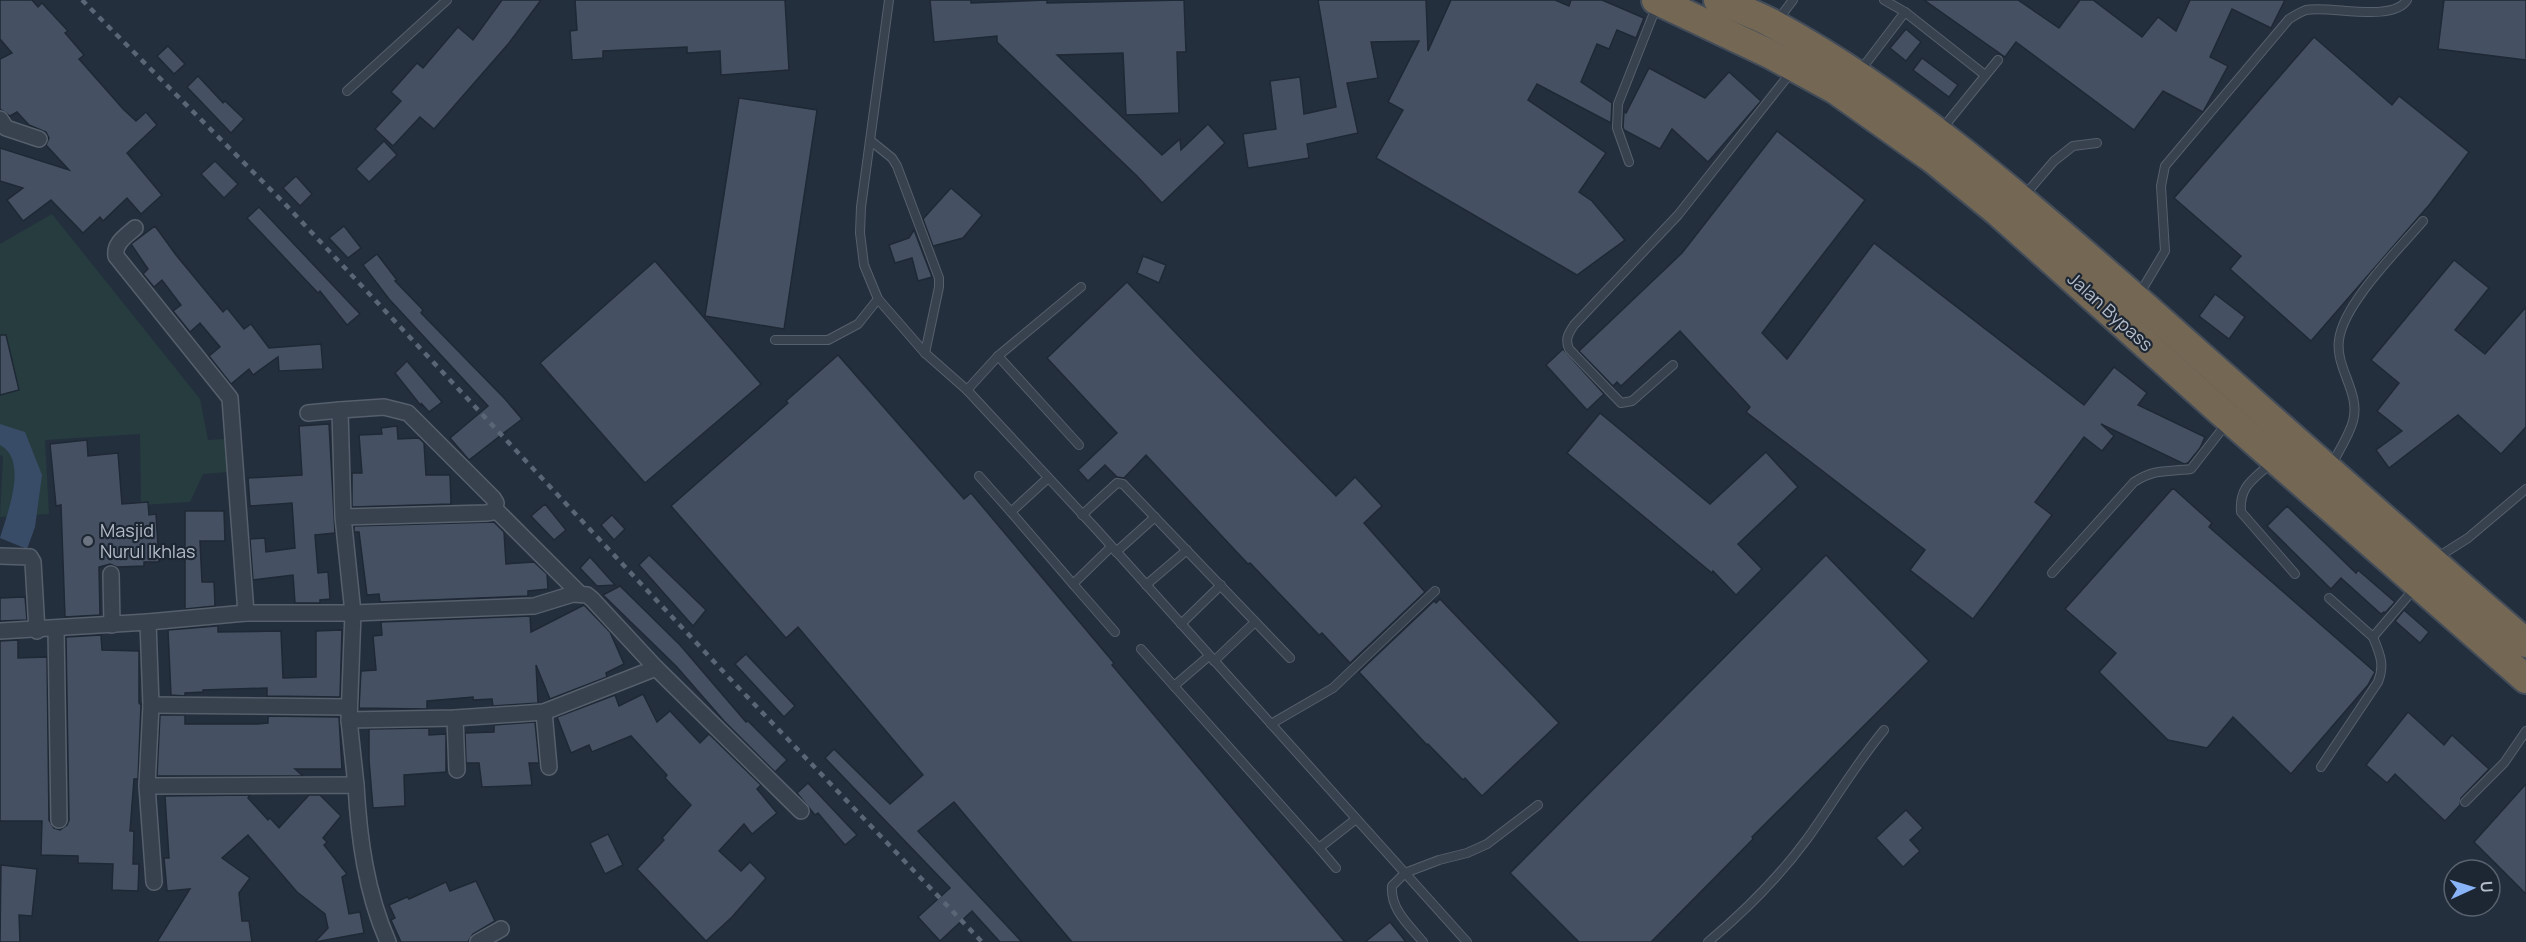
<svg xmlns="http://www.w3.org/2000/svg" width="2526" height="942" viewBox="0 0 2526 942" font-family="Manrope,sans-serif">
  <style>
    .green { fill: #263c3f }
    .water { fill: #394c67 }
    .building { fill: #455162; stroke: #1f2835; stroke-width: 1.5 }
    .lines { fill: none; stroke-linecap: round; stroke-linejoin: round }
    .lane-casing { stroke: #565f6c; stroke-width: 10 }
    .street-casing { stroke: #565f6c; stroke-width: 18 }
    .highway-casing { stroke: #434c59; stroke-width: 32 }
    .lane { stroke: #38414e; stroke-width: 8 }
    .street { stroke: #38414e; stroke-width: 15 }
    .highway { stroke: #746855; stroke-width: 28 }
    .rail { stroke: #5a6575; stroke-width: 4.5; stroke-dasharray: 6 6; stroke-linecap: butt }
    .worship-dot { fill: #6b7280; stroke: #1d2633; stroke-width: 2 }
    .labels { text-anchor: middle; stroke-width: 4.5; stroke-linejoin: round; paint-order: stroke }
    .street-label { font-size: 18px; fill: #b4bcc9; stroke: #1d2633 }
    .poi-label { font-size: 18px; fill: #b4bcc9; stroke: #1d2633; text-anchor: start }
  </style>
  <rect width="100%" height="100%" fill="#242f3e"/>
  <path class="green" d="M52 214 200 399 208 440 240 438 242 471 203 474 190 502 141 505 140 434 45 440 49 514 0 517 3 456 0 455V244Z"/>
  <path class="water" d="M0 424 25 432 42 475 35 527 27 549 0 538C7 514 29 460 0 445Z"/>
  <g class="building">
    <path d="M0 0H32L38 7 42 3 68 31 65 33 84 55 79 59 124 110 136 121 146 112 157 125 127 153 162 195 141 214 127 198 103 221 100 217 83 233 51 200 23 221 7 200 23 188 0 181V148L69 170 46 145 49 138 46 132 29 125 17 112 10 116 0 109V59L12 53 0 39Z"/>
    <path d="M502 0H541L509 43 434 129 420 117 393 146 375 129 401 101 391 92 417 63 423 68 458 27 473 40Z"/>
    <path d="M575 0H785L789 70 721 75 720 51 687 53V47L603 51V58L572 60 570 31 577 30Z"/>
    <path d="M930 0H971V3L1047 0V3L1184 0 1186 52H1177L1179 113 1126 115 1123 53 1057 55 1162 155 1180 139 1181 150 1208 124 1225 143 1162 203 1137 176 997 42V36L934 42Z"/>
    <path d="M1318 0H1426L1428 51 1451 0H1555L1569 6 1571 0H1602L1644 18 1636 38 1617 30 1609 49 1597 44 1581 82 1612 103 1611 123 1537 84 1528 100 1606 153 1579 192 1592 201 1625 240 1577 275 1376 158 1403 110 1388 102 1419 41 1371 42 1378 78 1347 83 1358 133 1307 144 1309 158 1248 168 1243 134 1276 129 1270 81 1300 77 1304 114 1336 107Z"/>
    <path d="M1924 0H2018L2059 28 2080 0H2093L2142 37 2158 17 2176 31 2190 0H2285L2271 28 2232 9 2210 57 2228 66 2203 112 2163 91 2134 130 2016 42 2005 57Z"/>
    <path d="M2444 0H2526V60L2438 49Z"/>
    <path d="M1906 29 1921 42 1906 61 1890 48Z"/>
    <path d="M2314 37 2392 105 2399 96 2469 152 2430 204 2311 341 2230 269 2241 256 2174 198Z"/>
    <path d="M168 46 185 64 174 74 157 56Z"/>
    <path d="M1922 58 1958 85 1949 97 1913 70Z"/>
    <path d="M1649 68 1705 98 1729 72 1761 101 1708 162 1672 129 1660 149 1624 130 1623 127 1624 111 1626 113Z"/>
    <path d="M198 76 223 103 225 101 244 119 231 133 187 87Z"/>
    <path d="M739 98 817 110 784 329 705 316Z"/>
    <path d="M1777 131 1865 200 1762 333 1787 359 1874 243 2084 405 2114 367 2147 393 2138 405 2205 437 2200 448 2188 463 2184 464 2101 424 2114 436 2102 451 2084 437 2035 502 2052 515 1973 619 1910 570 1925 550 1746 412 1750 407 1680 331 1621 386 1617 382 1613 386 1579 351 1682 253Z"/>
    <path d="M384 141 397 155 369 182 356 169Z"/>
    <path d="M215 161 238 184 224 198 201 174Z"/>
    <path d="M296 176 312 194 300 206 283 188Z"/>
    <path d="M951 188 982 215 963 238 933 246 923 219Z"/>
    <path d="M259 207 360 314 347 325 320 291 318 293 247 218Z"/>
    <path d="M155 226 176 255 223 312 227 308 244 329 251 324 269 348 321 344 323 369 279 371 278 357 253 375 249 369 231 384 209 356 220 347 200 323 190 332 173 311 181 305 162 280 154 287 143 274 148 269 131 244Z"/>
    <path d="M344 226 361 248 348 258 329 238Z"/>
    <path d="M914 230 932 277 918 281 912 258 895 263 889 245 909 238Z"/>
    <path d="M377 254 397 280 395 281 423 310 421 313 505 399 522 419 469 460 450 438 488 406 389 299 363 265Z"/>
    <path d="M1143 256 1166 265 1159 283 1137 273Z"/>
    <path d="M2454 260 2489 288 2455 330 2485 354 2526 307V427L2501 454 2458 415 2389 468 2376 450 2402 431 2377 411 2399 383 2371 360Z"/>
    <path d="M655 261 761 384 645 483 540 363Z"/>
    <path d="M1127 282 1194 352 1336 496 1355 477 1382 506 1364 523 1425 592 1350 663 1322 633 1319 635 1250 563 1248 564 1146 455 1124 478 1117 477 1105 465 1088 481 1078 470 1117 433 1047 358Z"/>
    <path d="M2215 294 2245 317 2229 339 2199 316Z"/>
    <path d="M0 335H6L19 390 0 395Z"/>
    <path d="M1563 349 1604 394 1587 410 1546 365Z"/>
    <path d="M838 355 964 499 971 493 1114 663 1112 665 1345 942H1072L954 802 918 831 1022 942H1000L972 911 940 941 918 917 950 888 825 758 834 749 890 804 923 775 798 627 786 638 671 506 788 403 786 401Z"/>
    <path d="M407 361 442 402 429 412 421 403 422 407 395 373Z"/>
    <path d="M1600 413 1710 504 1766 452 1798 487 1738 544 1762 569 1736 595 1713 571 1712 573 1567 453Z"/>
    <path d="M329 424 335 533 315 535 318 573 328 572 330 599 320 600V603H295L293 575 253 580 250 539 265 538 266 552 295 548 292 503 250 506 248 478 302 475 299 426Z"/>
    <path d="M397 426 398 439 419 438 424 443 426 475H450L451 504 352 507V473H362L359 435 382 434 381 428Z"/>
    <path d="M87 440 88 456 118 453 122 504 148 502 149 515 156 514 159 562H144V566L117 567 110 564 99 567 100 615 65 617 61 505 56 506 50 444Z"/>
    <path d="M2173 488 2212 523 2209 527 2375 672 2368 685 2291 774 2233 717 2207 748 2168 740 2099 672 2116 653 2065 609Z"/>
    <path d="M545 504 566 530 554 540 531 516Z"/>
    <path d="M2287 506 2356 573 2358 570 2395 602 2385 613 2384 612 2381 614 2341 578 2331 589 2267 526Z"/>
    <path d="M185 511H224L225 541H200L202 582H214L215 606 185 609Z"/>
    <path d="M612 515 625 529 614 540 601 525Z"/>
    <path d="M494 522 504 532 506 564 534 562 547 574 548 589 528 591V596L380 602 379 594 367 595 359 532H354V526Z"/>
    <path d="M649 555 706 610 693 626 639 565Z"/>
    <path d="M1826 555 1929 661 1752 837 1753 839 1651 942H1579L1510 873Z"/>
    <path d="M590 557 615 585 597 586 580 568Z"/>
    <path d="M620 586 680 645 746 722 748 721 787 760 775 772 724 721 676 666 603 595Z"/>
    <path d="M25 597 27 620 0 621V598Z"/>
    <path d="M1440 599 1559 723 1482 796 1465 778 1463 780 1428 744 1427 745 1359 672 1434 601 1436 603Z"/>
    <path d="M584 605 610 632 624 664 606 673 607 677 550 699 536 665 538 703 493 706 492 699 473 700V697L427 701V709L359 708 361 671 376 670 373 636 382 635 381 622 530 616 531 632Z"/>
    <path d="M2404 610 2429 632 2420 643 2395 621Z"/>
    <path d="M216 626H218V632L281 631 283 678 316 677V631L342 630 340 697 267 696V688L203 690V692L185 693V696L171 695 168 630Z"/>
    <path d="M101 635 102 650 139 651V703L141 705 138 779H134L130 831H134L133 864H139L138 891 112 890 113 864 78 863V856L41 855 42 821H0V641L18 640V658L47 657 49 820 54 828 60 830 67 825 69 820 66 637Z"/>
    <path d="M746 654 795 706 784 717 735 664Z"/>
    <path d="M643 694 657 722 670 711 700 743 709 734 761 785 757 789 777 813 752 834 744 824 719 851 741 871 750 862 766 878 732 917 706 941 637 869 664 840 662 838 691 805 665 778 667 775 631 736 592 752 589 745 571 753 557 717 615 695 619 706Z"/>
    <path d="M2408 712 2444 745 2452 735 2489 769 2461 798 2460 805 2445 821 2395 774 2387 783 2366 765Z"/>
    <path d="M160 715H185V724H257L268 723V716L339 717 342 769H295L303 776H157Z"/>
    <path d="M535 722 539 763H529L532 785 482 787 479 763H466L465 733 494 732V725Z"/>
    <path d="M429 728V735L446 734V772L404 775 405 806 373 808 369 760V729Z"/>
    <path d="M808 783 857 835 845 845 818 813 815 815 797 793Z"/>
    <path d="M2526 784V894L2474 842Z"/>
    <path d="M250 795 248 798 268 820 270 818 279 828 309 795H320L341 816 323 838 327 842 324 845 347 874 342 877 349 914 360 912 364 933 315 942 328 928 325 914 297 892 248 835 222 858 250 878 239 893 242 921H249L252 942H157L190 889 167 891 164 858H169L165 796Z"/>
    <path d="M1906 810 1923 828 1910 840 1920 851 1903 867 1876 838Z"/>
    <path d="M608 834 623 865 605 874 590 843Z"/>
    <path d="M1 865 37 869 32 916 19 915 20 942H0Z"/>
    <path d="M476 881 495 921 473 934 468 942H401L391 920 395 918 389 905 407 897 409 899 446 882 450 891Z"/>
    <path d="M1390 922 1406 942H1365Z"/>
  </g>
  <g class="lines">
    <defs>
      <g id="lane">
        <path d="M889 0 861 207 860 233 864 265 878 299 925 353 967 390 1097 530 1467 942"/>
        <path d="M1884 0 1905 12 1985 75"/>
        <path d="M1777 21 1793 0"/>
        <path d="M1860 71 1905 12"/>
        <path d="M347 91 447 0"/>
        <path d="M1942 129 1998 60"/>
        <path d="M871 141 892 158 897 166 939 278V287L925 353"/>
        <path d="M1629 162 1617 128 1618 104 1657 5"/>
        <path d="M2024 196 2054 161 2073 146 2097 143"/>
        <path d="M2140 293 2165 251 2161 186 2165 166 2289 19C2294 16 2300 12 2306 10 2329 5 2393 23 2407 0"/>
        <path d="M775 340H828L858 324 878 299"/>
        <path d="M998 356 1079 445"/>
        <path d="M1673 365 1632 401 1621 403 1569 349C1565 339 1568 334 1574 325L1678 215 1792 71"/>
        <path d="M967 390 998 356 1081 287"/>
        <path d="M2270 464C2253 480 2239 486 2241 512L2295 574"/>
        <path d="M2331 466C2338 452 2349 436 2353 421 2361 393 2335 368 2339 340 2343 304 2399 249 2423 221"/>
        <path d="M979 476 1011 512"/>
        <path d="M1048 478 1011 512 1073 584 1111 547"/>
        <path d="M1082 515 1117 483 1123 484 1290 658"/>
        <path d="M1116 552 1155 517"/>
        <path d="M2438 557 2468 538 2526 489"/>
        <path d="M2052 573 2134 482C2156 468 2168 472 2191 469L2227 423"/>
        <path d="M1073 584 1115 632"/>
        <path d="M1146 585 1187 550"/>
        <path d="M2329 598 2373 637"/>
        <path d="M1181 624 1221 585"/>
        <path d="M1141 649 1174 686"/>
        <path d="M1209 656 1174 686 1319 848 1356 819"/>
        <path d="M1214 661 1255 622"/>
        <path d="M1271 724 1333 688 1435 591"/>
        <path d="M2321 767 2378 682C2385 665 2380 654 2373 637L2414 589"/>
        <path d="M2465 802 2504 763 2526 731"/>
        <path d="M1319 848 1336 868"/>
        <path d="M1423 942C1409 925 1390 909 1392 886L1405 873 1439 860 1467 853 1487 844 1538 805"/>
        <path d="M1708 942C1744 912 1779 877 1807 839 1833 803 1855 765 1884 730"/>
      </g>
      <g id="street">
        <path d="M0 119 6 128 39 139"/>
        <path d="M135 228C126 236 114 243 116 256L230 398 246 613"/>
        <path d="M308 413 340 410"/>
        <path d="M495 509 580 594"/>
        <path d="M343 517 486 513 493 512 496 503 493 498 408 413 384 407 340 410 343 517 353 613 349 720 356 785"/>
        <path d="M0 556 30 557 33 562 37 631"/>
        <path d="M111 574 112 625"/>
        <path d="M148 622 246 613H353L534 606 573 594 587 595 592 599 656 668"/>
        <path d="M56 629 59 820"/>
        <path d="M0 631 148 622 151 705 147 786 154 882"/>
        <path d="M151 705 349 707"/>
        <path d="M544 712 549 767"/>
        <path d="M455 718 457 770"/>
        <path d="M349 720 455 718 544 712 656 668 801 811"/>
        <path d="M147 786 356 785C359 839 366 892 388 942"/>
        <path d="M478 942 501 929"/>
      </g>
      <g id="highway">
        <path d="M1656 0 1770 54 1836 90 1933 159 1998 212 2218 409 2526 679"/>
        <path d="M1718 0C1737 8 1757 15 1775 25 1915 102 2032 208 2151 312 2276 423 2400 534 2526 643"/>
      </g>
    </defs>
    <use href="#lane" class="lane-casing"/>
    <use href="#street" class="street-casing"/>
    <use href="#highway" class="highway-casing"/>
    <use href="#lane" class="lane"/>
    <use href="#street" class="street"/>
    <use href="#highway" class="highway"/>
    <path class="rail" d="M82 0 285 204 734 683 982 942"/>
  </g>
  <circle class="worship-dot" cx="88" cy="541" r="6"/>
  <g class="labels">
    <g class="street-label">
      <text transform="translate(2110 312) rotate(42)" y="6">Jalan Bypass</text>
    </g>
    <g class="poi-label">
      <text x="100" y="537">Masjid<tspan x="100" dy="21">Nurul Ikhlas</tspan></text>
    </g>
  </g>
  <g transform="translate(2472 888) rotate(86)"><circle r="28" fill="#1d2633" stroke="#59626f" stroke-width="1.5"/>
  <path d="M0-4.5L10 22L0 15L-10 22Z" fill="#8ab4f8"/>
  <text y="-9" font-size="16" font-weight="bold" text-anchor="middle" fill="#b4bcc9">U</text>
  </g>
</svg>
